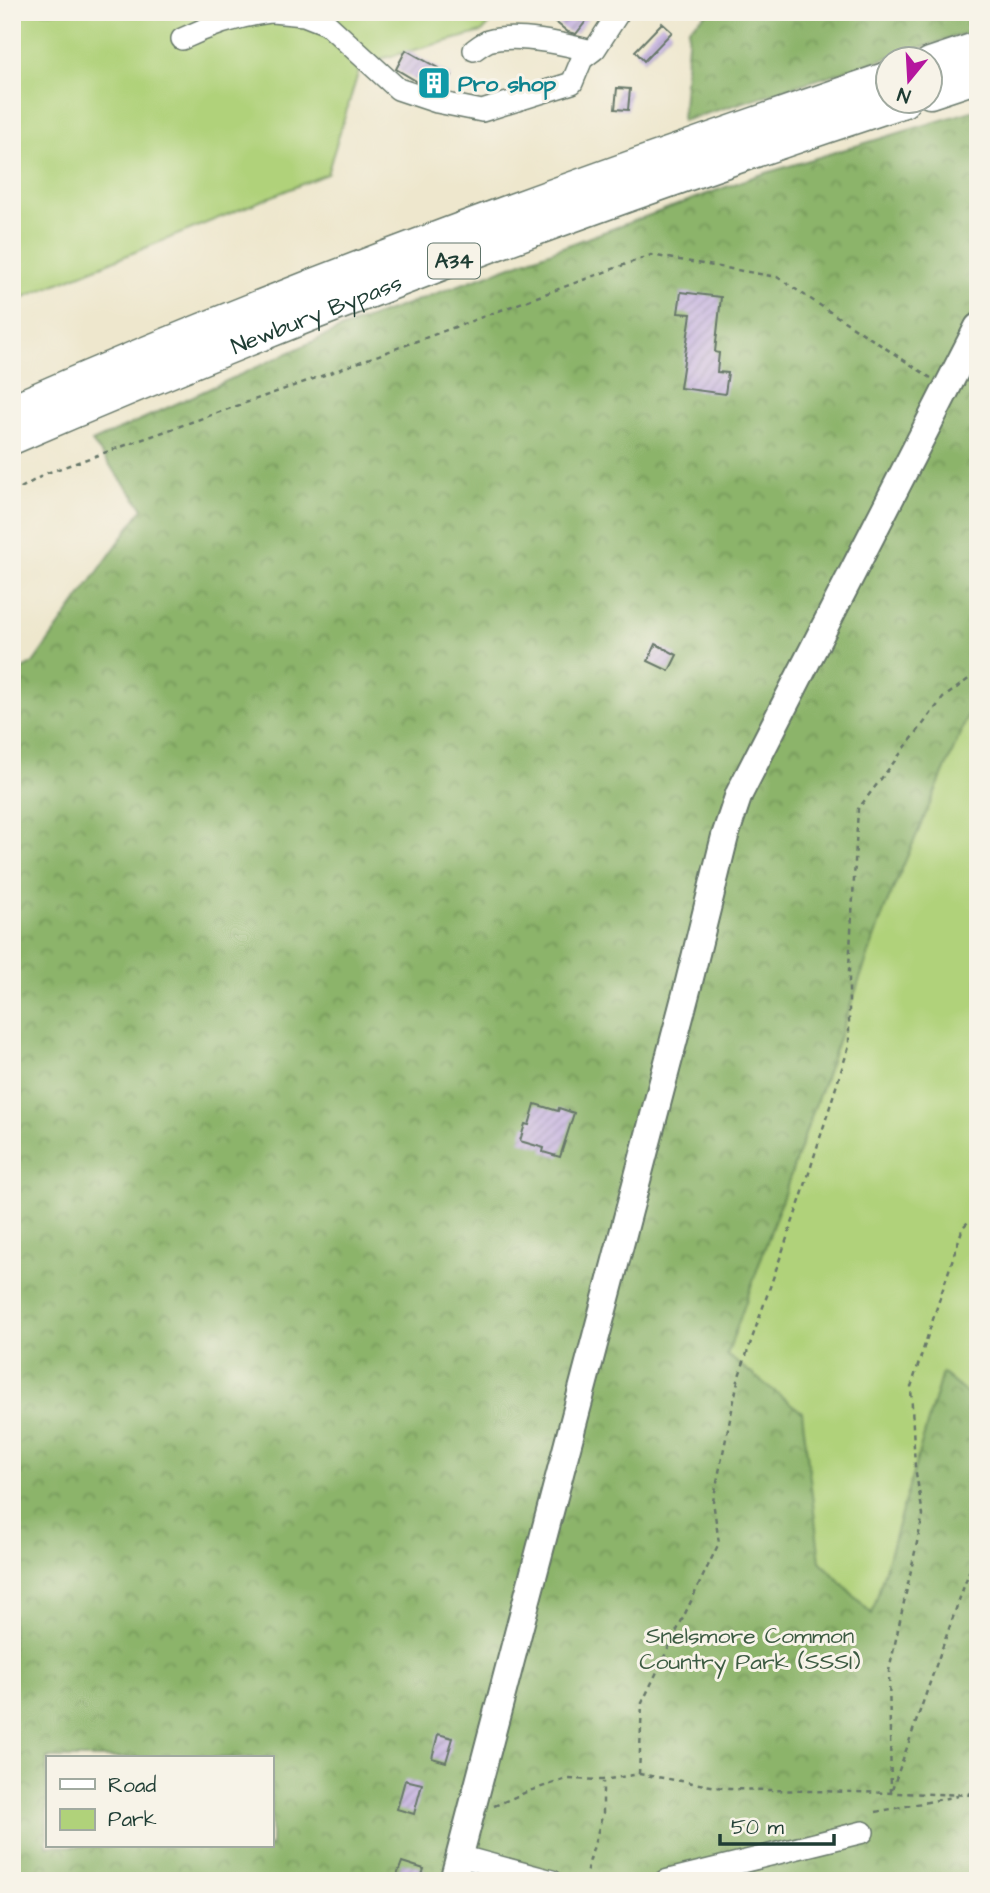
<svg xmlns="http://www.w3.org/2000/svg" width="990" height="1893" viewBox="0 0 990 1893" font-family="'Architects Daughter',sans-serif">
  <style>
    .green { fill: #b0d27a; stroke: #688857; stroke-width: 2 }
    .forest { fill: url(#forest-crowns); stroke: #56784f; stroke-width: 2; fill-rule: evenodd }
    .building { fill: url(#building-hatch) }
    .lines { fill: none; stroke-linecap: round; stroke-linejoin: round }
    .minor-casing { stroke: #67786a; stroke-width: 24 }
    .major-casing { stroke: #67786a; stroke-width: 30 }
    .highway-casing { stroke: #67786a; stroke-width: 33 }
    .path { stroke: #67786a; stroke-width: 2.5; stroke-dasharray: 5 5; stroke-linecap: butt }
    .minor { stroke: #fff; stroke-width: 21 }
    .major { stroke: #fff; stroke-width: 26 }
    .highway { stroke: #fff; stroke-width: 30 }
    .labels { text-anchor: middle; stroke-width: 6; stroke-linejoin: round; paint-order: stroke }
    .shield { fill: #f7f3e8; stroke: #60746a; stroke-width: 2 }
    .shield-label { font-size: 21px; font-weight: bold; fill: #1f3d34 }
    .culture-label { font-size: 23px; font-weight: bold; fill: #0d838f; stroke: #f7f3e8; text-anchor: start }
    .street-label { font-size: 23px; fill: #1f3d34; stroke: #f7f3e8 }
    .park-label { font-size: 23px; fill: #3c5b42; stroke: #f7f3e8 }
  </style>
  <defs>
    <pattern id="forest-crowns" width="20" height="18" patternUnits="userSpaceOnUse" patternTransform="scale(1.75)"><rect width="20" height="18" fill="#8cb46a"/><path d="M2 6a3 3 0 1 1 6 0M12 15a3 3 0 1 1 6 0" fill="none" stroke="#729458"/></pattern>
    <pattern id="building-hatch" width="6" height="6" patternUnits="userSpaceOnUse" patternTransform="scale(1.75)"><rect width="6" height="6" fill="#c2afe0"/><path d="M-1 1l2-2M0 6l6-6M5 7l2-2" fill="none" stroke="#9d90b6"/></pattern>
  </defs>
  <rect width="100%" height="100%" fill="#f7f3e8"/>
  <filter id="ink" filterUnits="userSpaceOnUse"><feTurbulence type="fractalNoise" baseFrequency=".0143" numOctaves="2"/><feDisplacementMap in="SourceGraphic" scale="14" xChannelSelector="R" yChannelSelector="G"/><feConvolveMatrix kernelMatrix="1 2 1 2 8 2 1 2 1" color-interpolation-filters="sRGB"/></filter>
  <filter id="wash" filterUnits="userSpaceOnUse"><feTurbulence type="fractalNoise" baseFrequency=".00686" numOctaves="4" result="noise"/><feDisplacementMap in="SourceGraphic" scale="28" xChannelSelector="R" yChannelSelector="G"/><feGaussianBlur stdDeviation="1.57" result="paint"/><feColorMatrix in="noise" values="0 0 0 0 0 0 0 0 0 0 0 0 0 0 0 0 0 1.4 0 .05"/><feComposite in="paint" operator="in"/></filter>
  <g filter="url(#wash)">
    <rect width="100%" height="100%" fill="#eee7cd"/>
    <g class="green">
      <path d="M12 12H500L482 32 361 64 327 174 12 302Z"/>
      <path d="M978 519V1881L510 1667Z"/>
    </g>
    <g class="forest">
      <path d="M709 12H978V30L682 121 689 28Z"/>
      <path d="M978 109V693L885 908 727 1355 802 1412 820 1561 872 1614 942 1373 978 1403V1881H12V675L33 663 143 508 92 442 345 327 756 176ZM47 1758H271V1846H47Z"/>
    </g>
    <g id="blocks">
      <g class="building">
        <path d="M543 12H593L576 34 568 32Z"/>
        <path d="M662 23 672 32 644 61 635 51Z"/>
        <path d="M406 50 452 76 445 90 418 82 396 69Z"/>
        <path d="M617 88 630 89 628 110 615 109Z"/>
        <path d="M681 292 721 297 715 352 719 353 717 372 728 373 725 394 680 388 691 314 678 313Z"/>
        <path d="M656 644 677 655 669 671 648 661Z"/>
        <path d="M535 1104 558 1111 559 1108 574 1113 560 1157 543 1152 544 1148 520 1141 525 1124 529 1125Z"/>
        <path d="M438 1734 453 1738 446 1762 432 1758Z"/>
        <path d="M405 1780 422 1784 414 1814 397 1809Z"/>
        <path d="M402 1862 424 1869 420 1881H395Z"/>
      </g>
    </g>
  </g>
  <g filter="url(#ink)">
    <use href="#blocks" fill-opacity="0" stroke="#67786a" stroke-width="2"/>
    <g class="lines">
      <defs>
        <g id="minor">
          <path d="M272 12 304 15 327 24 398 89 437 102 482 111 572 83 582 59 595 49 619 12"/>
          <path d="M182 39C211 25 238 16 270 12"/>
          <path d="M474 50C478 47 484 43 488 41 516 33 564 44 592 51"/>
          <path d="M459 1856 552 1881"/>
          <path d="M665 1881 863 1832"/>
        </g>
        <path id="major" d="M453 1881 688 986 725 836 739 794 978 327"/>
        <g id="highway">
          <path d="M930 63 978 47"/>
          <path d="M930 93 978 77"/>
          <path d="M12 409C298 283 593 177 888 77"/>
          <path id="s1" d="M12 439C304 313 602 201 904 102"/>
        </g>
      </defs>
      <use href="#minor" class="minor-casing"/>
      <use href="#major" class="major-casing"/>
      <use href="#highway" class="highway-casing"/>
      <g class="path">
        <path d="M12 493 47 473 316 378 651 255 777 277 931 378"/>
        <path d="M639 1774 642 1703 719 1543 713 1501 739 1376 802 1195 849 1046V967L858 809 943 698 978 672"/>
        <path d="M892 1790 969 1572 978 1559"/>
        <path d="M891 1793 889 1671 923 1515 915 1467 911 1387 963 1227 978 1212"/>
        <path d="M968 1794 978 1790"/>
        <path d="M494 1806 529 1791 567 1779 603 1780 639 1774 729 1789 978 1795"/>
        <path d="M876 1812 958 1796"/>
        <path d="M584 1881 603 1813V1782"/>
      </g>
      <use href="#minor" class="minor"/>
      <use href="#major" class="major"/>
      <use href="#highway" class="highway"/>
    </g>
  </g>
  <defs>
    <symbol id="building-square" viewBox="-11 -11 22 22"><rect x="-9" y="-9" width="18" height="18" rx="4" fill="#0f9aa8" stroke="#f7f3e8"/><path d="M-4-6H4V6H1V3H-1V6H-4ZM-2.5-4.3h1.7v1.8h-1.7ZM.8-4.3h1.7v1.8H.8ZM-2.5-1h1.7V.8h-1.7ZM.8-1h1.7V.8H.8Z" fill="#fff"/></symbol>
  </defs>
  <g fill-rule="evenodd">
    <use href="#building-square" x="415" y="64" width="38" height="38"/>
  </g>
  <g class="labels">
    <rect class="shield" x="428" y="243.5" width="52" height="35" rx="5"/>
    <g class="shield-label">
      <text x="454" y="268">A34</text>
    </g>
    <g class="culture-label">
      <text x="458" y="91">Pro shop</text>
    </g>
    <g class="street-label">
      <text dy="8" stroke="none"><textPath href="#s1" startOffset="329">Newbury Bypass</textPath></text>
    </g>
    <g class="park-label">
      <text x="750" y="1643">Snelsmore Common<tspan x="750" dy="26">Country Park (SSSI)</tspan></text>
    </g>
  </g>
  <rect width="990" height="1893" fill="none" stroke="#f7f3e8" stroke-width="42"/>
  <rect x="46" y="1756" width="228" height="91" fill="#f7f3e8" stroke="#a1aaa0" stroke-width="2"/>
  <rect x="60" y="1779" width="35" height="10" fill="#ffffff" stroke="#a1aaa0" stroke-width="2"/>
  <text x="108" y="1792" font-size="21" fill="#1f3d34">Road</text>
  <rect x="60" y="1809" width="35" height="21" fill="#b0d27a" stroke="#a1aaa0" stroke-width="2"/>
  <text x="108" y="1826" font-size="21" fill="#1f3d34">Park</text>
  <g transform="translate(909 80) rotate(198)"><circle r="33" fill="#f7f3e8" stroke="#a1aaa0" stroke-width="2"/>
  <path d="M0-5L12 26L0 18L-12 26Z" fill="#b5179e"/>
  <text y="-10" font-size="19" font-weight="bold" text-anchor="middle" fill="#1f3d34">N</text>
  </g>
  <path d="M720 1834v10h114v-10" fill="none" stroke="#1f3d34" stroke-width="3.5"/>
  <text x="731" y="1834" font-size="21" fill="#1f3d34" stroke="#f7f3e8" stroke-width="5" paint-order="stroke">50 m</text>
</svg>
